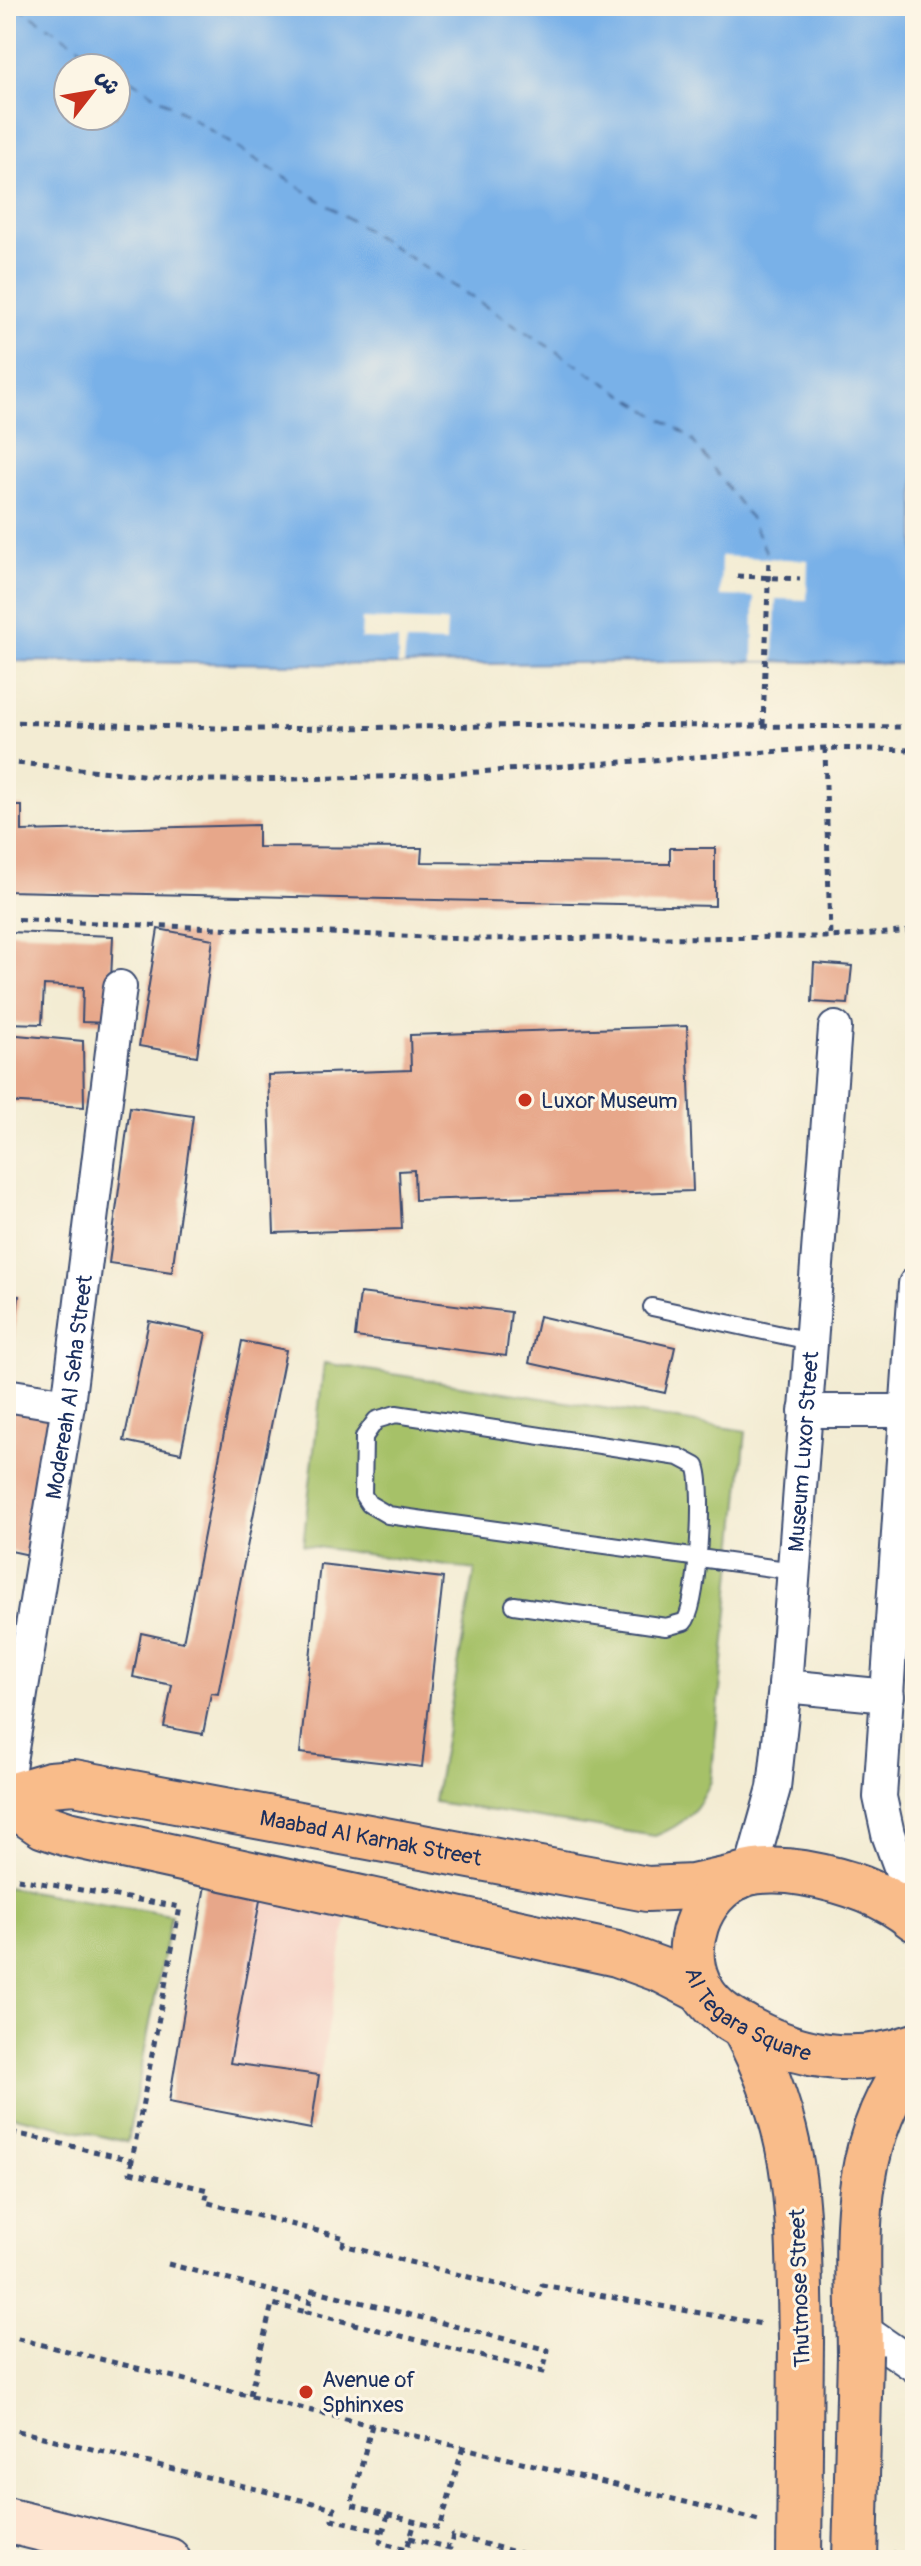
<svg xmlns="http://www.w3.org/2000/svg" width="921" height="2566" viewBox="0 0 921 2566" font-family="Pangolin,'Playpen Sans Arabic',sans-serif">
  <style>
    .built { fill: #f6d2c5 }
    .green { fill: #a6c167; stroke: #607862; stroke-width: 2 }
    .water { fill: #79b1e8; stroke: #4a70a3; stroke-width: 2; fill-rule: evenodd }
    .pier { fill: #f3ecd3 }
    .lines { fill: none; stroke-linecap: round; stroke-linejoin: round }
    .ferry { stroke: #375687; stroke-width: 2; stroke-dasharray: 10 8; stroke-linecap: butt }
    .building { fill: #e7a78a }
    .lane-casing { stroke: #3b4b70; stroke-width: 20 }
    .street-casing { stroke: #3b4b70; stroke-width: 36 }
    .secondary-casing { stroke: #3b4b70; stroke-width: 48 }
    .primary-casing { stroke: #3b4b70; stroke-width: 48 }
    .path { stroke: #3b4b70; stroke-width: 5; stroke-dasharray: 6 6; stroke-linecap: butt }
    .lane { stroke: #fff; stroke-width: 16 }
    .street { stroke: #fff; stroke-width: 32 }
    .secondary { stroke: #fde4d0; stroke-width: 44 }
    .primary { stroke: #f9bc8a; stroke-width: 44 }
    .primary-bridge-casing { stroke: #3b4b70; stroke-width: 48; stroke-linecap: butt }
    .primary-bridge { stroke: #f9bc8a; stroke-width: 44 }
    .poi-dot { fill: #c8321e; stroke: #fcf5e5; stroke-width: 3 }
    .labels { text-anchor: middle; stroke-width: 6; stroke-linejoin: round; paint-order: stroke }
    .poi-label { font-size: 22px; fill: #1b2f5e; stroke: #fcf5e5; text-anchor: start }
    .street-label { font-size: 22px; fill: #1b2f5e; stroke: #fcf5e5 }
  </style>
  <rect width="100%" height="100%" fill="#fcf5e5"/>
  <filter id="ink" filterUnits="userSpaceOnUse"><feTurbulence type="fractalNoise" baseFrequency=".0125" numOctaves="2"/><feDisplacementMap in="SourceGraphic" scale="16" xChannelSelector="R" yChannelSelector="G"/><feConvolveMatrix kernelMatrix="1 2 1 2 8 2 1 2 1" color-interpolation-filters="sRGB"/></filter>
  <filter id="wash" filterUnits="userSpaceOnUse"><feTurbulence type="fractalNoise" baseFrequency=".006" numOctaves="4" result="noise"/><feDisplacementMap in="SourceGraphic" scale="32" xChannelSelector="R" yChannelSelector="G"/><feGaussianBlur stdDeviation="1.8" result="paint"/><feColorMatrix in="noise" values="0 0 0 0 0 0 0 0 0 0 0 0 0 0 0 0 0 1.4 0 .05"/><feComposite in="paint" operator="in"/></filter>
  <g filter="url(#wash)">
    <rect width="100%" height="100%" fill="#f3ecd3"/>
    <path class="built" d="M207 1873 349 1906 311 2129 169 2102Z"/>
    <g class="green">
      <path d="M324 1363 746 1431 711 1781C700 1809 684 1825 655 1836L434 1802 475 1570 303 1545Z"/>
      <path d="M6 1887 171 1915 127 2142 6 2114Z"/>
    </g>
    <path class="water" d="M6 6H915V664L753 661 398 665 6 661ZM68 68H116V116H68Z"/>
    <g class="pier">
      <path d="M721 556 808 560 807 600 776 599 774 661H753L754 597 720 596Z"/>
      <path d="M362 619 447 622 446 643 406 642 404 665H398V640L361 639Z"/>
    </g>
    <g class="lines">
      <g class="ferry">
        <path d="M17 6 113 68"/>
        <path d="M116 70 690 437 750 518 769 558"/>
      </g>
    </g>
    <g id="blocks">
      <g class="building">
        <path d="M6 806H22V831L258 825V847L422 848 421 862 670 864V848H715V906L6 891Z"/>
        <path d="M158 929 213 939 197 1056 139 1046Z"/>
        <path d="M8 932 113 936 109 1023 82 1022 83 987 44 985 42 1024 6 1023Z"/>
        <path d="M814 963 852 966 848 1004 812 1002Z"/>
        <path d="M687 1026 693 1191 415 1200 414 1170 399 1171 402 1229 274 1233 268 1075 411 1070 410 1035Z"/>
        <path d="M6 1034 83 1041 84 1107 6 1102Z"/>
        <path d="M130 1107 193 1116 172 1272 109 1263Z"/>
        <path d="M360 1293 511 1312 506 1356 355 1337Z"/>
        <path d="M6 1295 19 1296 12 1355 6 1354Z"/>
        <path d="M539 1316 675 1347 665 1393 529 1363Z"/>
        <path d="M149 1321 206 1333 181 1453 124 1441Z"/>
        <path d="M242 1341 286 1350 218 1694 211 1693 203 1734 164 1727 172 1685 133 1677 141 1633 183 1642Z"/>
        <path d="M6 1408 50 1416 34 1556 6 1550Z"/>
        <path d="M320 1564 443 1578 422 1767 300 1753Z"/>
        <path d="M207 1873 263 1884 230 2063 319 2075 311 2129 169 2102Z"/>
      </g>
    </g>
  </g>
  <g filter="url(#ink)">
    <use href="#blocks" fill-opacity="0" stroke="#3b4b70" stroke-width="2"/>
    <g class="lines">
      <defs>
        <g id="lane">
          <path d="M652 1307 810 1341"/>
          <path d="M514 1605 666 1627 684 1622C698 1608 705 1485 696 1466L679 1457 396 1414 376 1420 364 1437 363 1495 369 1504 388 1515 794 1571"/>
        </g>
        <g id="street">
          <path d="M915 1284 880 1797 888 1834 915 1908"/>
          <path d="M6 1395 68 1405"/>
          <path d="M805 1411H908"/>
          <path d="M785 1686 888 1696"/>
          <path id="s1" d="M6 1786 68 1405 120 987"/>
          <path id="s2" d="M750 1873 774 1788 785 1686 835 1028"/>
          <path d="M860 2328 915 2366"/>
        </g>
        <path id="secondary" d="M6 2520 168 2560"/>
        <g id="primary">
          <path id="s3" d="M6 1797 50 1784 74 1782 647 1889 693 1887 738 1877"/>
          <path d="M6 1800 44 1826 68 1834 617 1954 661 1970 702 1991"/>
          <path id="s4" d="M915 1919C883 1892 843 1880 803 1873 785 1870 759 1869 742 1875 698 1892 677 1952 703 1993 715 2011 731 2020 750 2030 804 2059 857 2066 915 2046"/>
          <path d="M743 2026C803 2136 798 2219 801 2340"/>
          <path d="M860 2354C859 2249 845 2145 915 2057"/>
        </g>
      </defs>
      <use href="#lane" class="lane-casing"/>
      <use href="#street" class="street-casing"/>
      <use href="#secondary" class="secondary-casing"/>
      <use href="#primary" class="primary-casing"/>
      <g class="path">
        <path d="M737 576 800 579"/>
        <path d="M6 722 255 729 564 725 915 727"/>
        <path d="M763 725 769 558"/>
        <path d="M825 748 830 937"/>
        <path d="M6 762 194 780H251L420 776 825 748 915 750"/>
        <path d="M6 919 469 939 830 937 915 931"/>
        <path d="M6 1877 180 1907 132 2160 6 2131"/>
        <path d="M132 2160 130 2172 208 2190 205 2202 345 2238 343 2245 539 2295 542 2285 762 2324"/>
        <path d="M168 2264 310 2301"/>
        <path d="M313 2290 548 2350 543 2372 307 2312Z"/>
        <path d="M6 2336 759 2520"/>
        <path d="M250 2395 272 2304 307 2312"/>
        <path d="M372 2425 351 2505 440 2528 463 2447"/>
        <path d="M6 2428 334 2508 332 2519 383 2531"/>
        <path d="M388 2515 380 2542 407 2549 415 2522"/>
        <path d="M410 2538 450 2548 453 2536 547 2560"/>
        <path d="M893 2553 915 2558"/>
      </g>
      <use href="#lane" class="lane"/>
      <use href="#street" class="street"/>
      <use href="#secondary" class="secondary"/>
      <use href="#primary" class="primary"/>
      <defs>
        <g id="primary-bridge">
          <path d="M799 2560 801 2340"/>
          <path d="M855 2560 860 2354"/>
        </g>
      </defs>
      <use href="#primary-bridge" class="primary-bridge-casing"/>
      <use href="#primary-bridge" class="primary-bridge"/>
    </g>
  </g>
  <g class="poi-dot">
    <circle cx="525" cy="1100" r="8"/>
    <circle cx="306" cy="2392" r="8"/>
  </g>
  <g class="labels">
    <g class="poi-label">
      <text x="541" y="1108">Luxor Museum</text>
      <text x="322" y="2387">Avenue of<tspan x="322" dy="25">Sphinxes</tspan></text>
    </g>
    <g class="street-label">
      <text dy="8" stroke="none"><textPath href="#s1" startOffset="404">Modereah Al Seha Street</textPath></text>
      <text dy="8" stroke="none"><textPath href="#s2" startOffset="426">Museum Luxor Street</textPath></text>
      <text dy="8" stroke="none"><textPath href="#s3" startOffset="372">Maabad Al Karnak Street</textPath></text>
      <text dy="8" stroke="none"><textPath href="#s4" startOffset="374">Al Tegara Square</textPath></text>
      <text transform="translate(799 2288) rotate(-92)" y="8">Thutmose Street</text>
    </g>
  </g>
  <rect width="921" height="2566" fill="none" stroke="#fcf5e5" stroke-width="32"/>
  <g transform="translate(92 92) rotate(59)"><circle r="38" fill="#fcf5e5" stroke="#a2a6af" stroke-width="2"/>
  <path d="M0-6L14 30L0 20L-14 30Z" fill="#c8321e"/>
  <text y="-12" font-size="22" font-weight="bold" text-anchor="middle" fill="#1b2f5e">ش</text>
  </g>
</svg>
